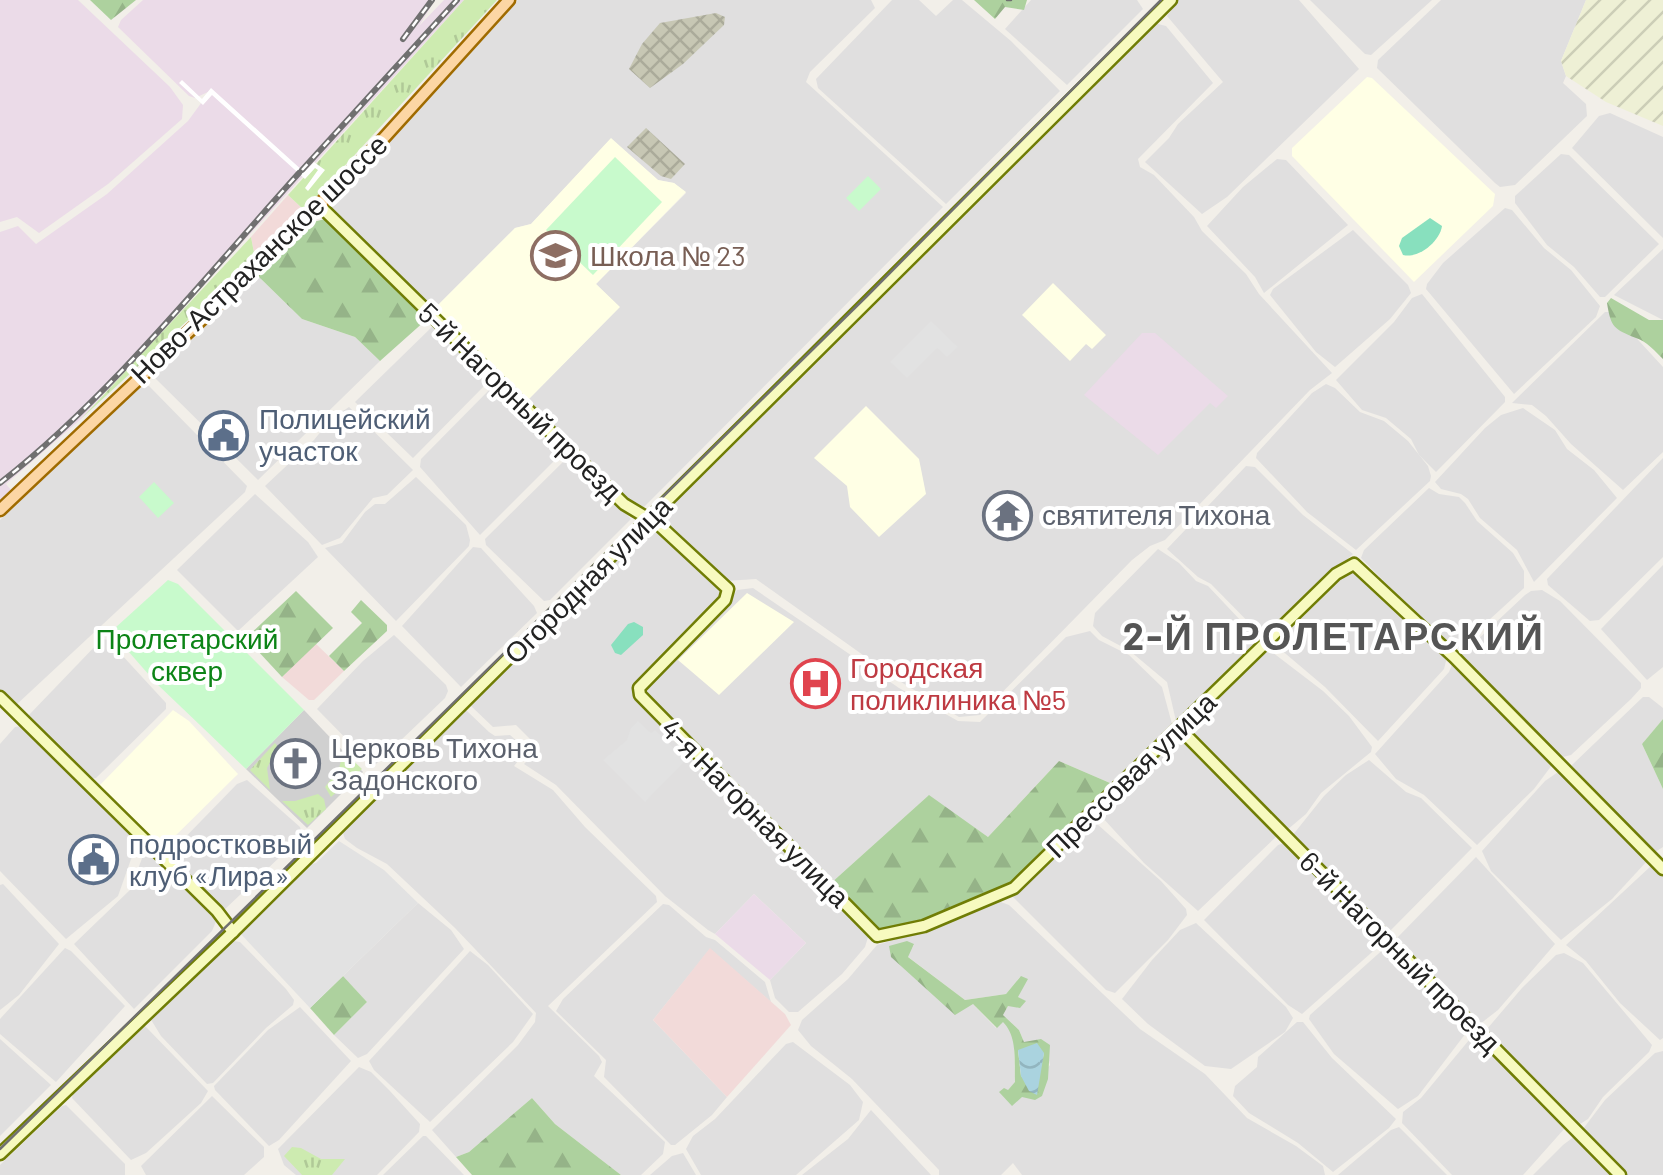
<svg xmlns="http://www.w3.org/2000/svg" width="1663" height="1175" viewBox="0 0 1663 1175" font-family="Barlow,sans-serif">
  <style>
    .residential { fill: #e0dfdf; fill-rule: evenodd }
    .commercial { fill: #f2dad9 }
    .industrial { fill: #ebdbe8 }
    .education { fill: #ffffe5 }
    .religious { fill: #d0d0d0 }
    .construction { fill: url(#construction-cross-hatch) }
    .farmland { fill: url(#farmland-furrows) }
    .grass { fill: url(#grass-tufts) }
    .forest { fill: url(#forest-firs); fill-rule: evenodd }
    .park { fill: #c8facc }
    .pitch { fill: #88e0be }
    .parking { fill: #e2e2e2 }
    .water { fill: url(#water-waves) }
    .pier { fill: #fff }
    .lines { fill: none; stroke-linecap: round; stroke-linejoin: round }
    .secondary-casing { stroke: #707d05; stroke-width: 15 }
    .primary-casing { stroke: #a06b00; stroke-width: 15 }
    .secondary { stroke: #f7fabf; stroke-width: 10 }
    .primary { stroke: #fcd6a4; stroke-width: 10 }
    .tram { stroke: #707070; stroke-width: 2.5 }
    .rail-casing { stroke: #707070; stroke-width: 6 }
    .rail { stroke: #fff; stroke-width: 2.5; stroke-dasharray: 8; stroke-linecap: butt }
    .labels { text-anchor: middle; stroke-width: 8; stroke-linejoin: round; paint-order: stroke }
    .education-label { font-size: 28px; fill: #785e54; stroke: #fff; text-anchor: start }
    .street-label { font-size: 28px; fill: #222; stroke: #fff }
    .service-label { font-size: 28px; fill: #4e5e75; stroke: #fff; text-anchor: start }
    .worship-label { font-size: 28px; fill: #5b616d; stroke: #fff; text-anchor: start }
    .park-label { font-size: 28px; fill: #0c8416; stroke: #fff }
    .health-label { font-size: 28px; fill: #be3a42; stroke: #fff; text-anchor: start }
    .district-label { font-size: 38px; font-weight: bold; letter-spacing: 2.5px; fill: #555; stroke: #fff }
  </style>
  <defs>
    <pattern id="construction-cross-hatch" width="8" height="8" patternUnits="userSpaceOnUse" patternTransform="scale(2.5)"><rect width="8" height="8" fill="#c7c7b4"/><path d="M0 0l8 8M0 8l8-8" fill="none" stroke="#abab9a"/></pattern>
    <pattern id="farmland-furrows" width="10" height="10" patternUnits="userSpaceOnUse" patternTransform="scale(2.5)"><rect width="10" height="10" fill="#eef0d5"/><path d="M-1 1l2-2M0 10L10 0M9 11l2-2" fill="none" stroke="#ccceb7"/></pattern>
    <pattern id="grass-tufts" width="24" height="20" patternUnits="userSpaceOnUse" patternTransform="scale(2.5)"><rect width="24" height="20" fill="#cdebb0"/><path d="M3 7l-1-3M5 7V3M7 7l1-3M15 17l-1-3M17 17v-4M19 17l1-3" fill="none" stroke="#b0c997"/></pattern>
    <pattern id="forest-firs" width="22" height="20" patternUnits="userSpaceOnUse" patternTransform="scale(2.5)"><rect width="22" height="20" fill="#add19e"/><path d="M5 1l3.5 6h-7zM16 11l3.5 6h-7z" fill="#95b388"/></pattern>
    <pattern id="water-waves" width="16" height="10" patternUnits="userSpaceOnUse" patternTransform="scale(2.5)"><rect width="16" height="10" fill="#aad3df"/><path d="M0 5q4-4 8 0t8 0" fill="none" stroke="#92b5bf"/></pattern>
  </defs>
  <rect width="100%" height="100%" fill="#f2efe9"/>
  <g class="residential">
    <path d="M518 0H871L875 8 810 72 806 82 943 207 644 507 627 501 525 403 619 307 596 284 686 193 674 183 658 180 611 139 531 224 515 228 431 312 335 216 332 209V203Z"/>
    <path d="M892 0H919L936 16 953 0H962L1011 41 1060 91 946 204 818 88 816 79Z"/>
    <path d="M1031 0H1137L1143 9 1067 85 1005 29Z"/>
    <path d="M1179 0H1299L1359 69 1227 197 1202 214 1145 162 1169 138 1178 124 1223 82 1167 16Z"/>
    <path d="M1310 0H1432L1371 55 1365 54Z"/>
    <path d="M1441 0H1586L1561 61 1566 76 1563 83 1586 104 1587 116 1515 185 1500 187 1495 183 1377 68 1378 60Z"/>
    <path d="M1154 23 1166 26 1213 83 1138 159 1140 167 1154 175 1194 217 1202 231 1246 274 1259 294 1332 373 1310 390 1165 540 1150 546 1132 560 980 715 959 717 901 682 756 579 726 581 665 524 662 513Z"/>
    <path d="M1610 113 1663 137V238L1572 148 1599 116Z"/>
    <path d="M1561 154 1569 155 1659 244 1605 297H1600L1574 267 1547 245 1515 203V196Z"/>
    <path d="M1277 159 1286 160 1348 225 1264 293 1255 277 1207 226 1243 187Z"/>
    <path d="M1505 208 1512 210 1544 248 1571 270 1600 306 1596 317 1514 394 1426 289 1427 284 1443 263Z"/>
    <path d="M1353 230 1408 285 1411 293 1390 319 1335 367 1316 352 1270 295 1273 289Z"/>
    <path d="M1663 249V320L1614 295Z"/>
    <path d="M258 276 302 319 355 337 380 361 258 480 153 376 154 372Z"/>
    <path d="M1422 294 1505 397V402L1436 472 1419 455 1411 439 1386 418 1362 410 1336 380 1394 322 1412 298Z"/>
    <path d="M1605 312H1609L1629 330 1663 367V452L1623 490 1571 444 1546 416 1532 405 1512 403Z"/>
    <path d="M435 324 490 380 413 458 355 402Z"/>
    <path d="M1326 384 1335 388 1360 412 1384 421 1408 441 1428 466 1431 476 1430 481 1356 550 1307 512 1256 458 1257 453 1312 393Z"/>
    <path d="M141 385 149 386 247 486 245 492 16 705 0 692V520Z"/>
    <path d="M493 386H499L558 444 559 452 558 457 480 535 420 467 421 459Z"/>
    <path d="M349 407 413 470 387 495 373 498 340 538 322 545 265 486 314 440 331 419Z"/>
    <path d="M1523 408 1555 430 1567 449 1594 470 1617 498 1534 582 1517 550 1480 518 1468 499 1461 494 1441 489 1435 482 1485 428 1501 415Z"/>
    <path d="M567 458 572 459 631 519 550 600 544 601 486 545 485 539Z"/>
    <path d="M1663 458V557L1599 620 1590 621 1548 585 1547 579Z"/>
    <path d="M1246 466 1255 467 1303 515 1353 554 1263 637 1211 584 1198 577 1167 549Z"/>
    <path d="M416 477 466 525 470 540 469 546 396 621 325 548 342 543 365 512 375 504H385Z"/>
    <path d="M1429 488 1439 494 1459 497 1465 503 1477 521 1513 553 1524 571V588L1454 652 1361 558 1364 550Z"/>
    <path d="M255 494 308 542 318 557 238 631 177 570Z"/>
    <path d="M642 529 660 532 719 586 721 592 719 599 635 684 634 692 639 701 869 934 865 947 842 974 798 1012H789L775 998 770 980 806 943 754 894 715 934 708 930 665 896 556 785 524 764 539 748 516 725 493 727 471 706V700Z"/>
    <path d="M473 547 481 548 534 606 537 613 461 687 402 626Z"/>
    <path d="M1158 549 1179 563 1196 581 1208 586 1259 640 1179 723 1176 721 1167 682 1130 651 1102 636 1093 626 1095 613Z"/>
    <path d="M1663 565V667L1647 680 1601 629Z"/>
    <path d="M1350 569 1358 570 1447 657 1444 669 1378 741 1325 687 1273 643Z"/>
    <path d="M753 588 899 688 958 721 980 722 1066 637 1090 631 1099 640 1129 655 1162 687 1172 724 1171 732 1117 786 1059 761 988 837 928 796 830 884 648 701 645 692 648 684 729 603 737 590Z"/>
    <path d="M1542 590 1560 601 1641 683V688L1631 699 1571 755 1563 757 1556 755 1459 657 1525 595 1531 591Z"/>
    <path d="M394 635 446 685 448 691 445 698 376 764 372 765 317 709 363 661Z"/>
    <path d="M102 639 108 640 166 703V709L96 778 89 779 28 716Z"/>
    <path d="M1268 649 1323 691 1349 716 1372 747 1371 752 1321 793 1306 814 1287 830 1189 729Z"/>
    <path d="M1453 662 1552 765 1534 789 1477 845 1424 795 1396 779 1375 754 1449 672Z"/>
    <path d="M1643 697H1649L1663 708V719L1642 744 1663 789V847L1655 852 1573 771 1572 765Z"/>
    <path d="M461 711H467L489 732 495 736 510 735 527 750 514 766 553 790 585 827 656 896 657 902 548 1006 599 1056 602 1062 594 1076 665 1142 663 1154 641 1175H621L555 1124 532 1098 469 1152 456 1157 432 1130 518 1045 535 1022 536 1013 455 928 387 864 357 848 345 839 343 833 346 826Z"/>
    <path d="M21 726 27 727 135 836 136 845 118 896 66 939 0 871V744L15 727Z"/>
    <path d="M1180 741 1186 742 1278 835 1198 911 1144 863 1102 817 1104 811 1173 743Z"/>
    <path d="M1369 760 1406 792 1421 798 1472 848 1388 933 1292 836 1324 796 1346 775Z"/>
    <path d="M1558 772 1648 860 1612 899 1561 940 1491 871 1482 851 1545 781Z"/>
    <path d="M247 780 300 827 302 836 223 911 168 855 237 784Z"/>
    <path d="M1096 823 1161 881 1186 909 1187 915 1168 940 1115 993 1106 990 1013 897 1087 826Z"/>
    <path d="M1287 842 1380 940 1379 946 1302 1014 1288 1005 1204 920 1278 845Z"/>
    <path d="M146 848 210 908 217 919 212 931 134 1009 74 944 130 890Z"/>
    <path d="M1476 857 1555 944 1498 1010 1480 1024 1396 939Z"/>
    <path d="M1651 866H1654L1663 874V1038L1660 1040 1620 1003 1586 961 1566 945Z"/>
    <path d="M3 884 59 944 19 995 0 1010V885Z"/>
    <path d="M998 901 1009 905 1140 1029 1205 1074 1247 1118 1296 1146 1323 1166 1325 1175H1022L1013 1163 1001 1175H939V1170L852 1079 811 1046 798 1030 802 1020 848 979 877 945 927 930ZM914 945 907 956 965 1000 1006 994 1020 977 1018 997 1025 1001 1008 1006 1003 1015 1019 1030 1024 1042 1047 1052 1050 1065 1012 1105 1008 1090 1015 1083 1014 1040 1009 1028 1003 1021 996 1028 972 1003 954 1014 890 946Z"/>
    <path d="M418 903 451 930 464 949 367 1054 358 1058 334 1035 367 1002 343 976Z"/>
    <path d="M663 904 669 905 706 937 715 940 765 982 771 1002 710 949 653 1020 727 1097 712 1115 675 1145H671L604 1077 606 1060 556 1011 563 999Z"/>
    <path d="M1196 923 1286 1007 1293 1018 1285 1032 1231 1069 1205 1066 1148 1024 1122 999 1152 960 1180 930Z"/>
    <path d="M234 941 240 942 286 989 294 1000 293 1005 266 1028 213 1083 207 1084 161 1036 150 1018 224 946Z"/>
    <path d="M1387 946 1469 1029 1418 1096 1398 1109 1334 1054 1309 1019 1310 1015Z"/>
    <path d="M65 948 71 951 125 1006 56 1082 0 1034V1019Z"/>
    <path d="M470 951 488 965 533 1014 513 1042 430 1122 374 1070 369 1061Z"/>
    <path d="M1564 953 1583 963 1652 1045 1649 1052 1603 1097 1588 1119 1577 1126 1487 1033V1029L1522 988 1556 955Z"/>
    <path d="M300 1007 351 1061 279 1140 269 1146 215 1090 214 1086 268 1030Z"/>
    <path d="M1297 1022H1303L1332 1058 1396 1119 1389 1128 1333 1172 1298 1143 1249 1113 1233 1096 1235 1086 1257 1067 1258 1057Z"/>
    <path d="M145 1026 208 1091 201 1103 146 1153 131 1160 72 1098 73 1093 139 1027Z"/>
    <path d="M1474 1034 1565 1128 1523 1175H1452L1402 1123 1403 1112 1421 1098Z"/>
    <path d="M0 1039 51 1085 0 1136Z"/>
    <path d="M793 1042 850 1085 863 1102 859 1120 796 1175H701L686 1149 693 1136 715 1119 786 1044Z"/>
    <path d="M1663 1051V1175H1626L1583 1129 1605 1100 1655 1053Z"/>
    <path d="M359 1067 371 1072 389 1090 420 1124 419 1132 377 1175H296L284 1165 278 1149Z"/>
    <path d="M212 1096 264 1147V1157L244 1175H146L141 1166Z"/>
    <path d="M66 1105 125 1164V1175H0V1165L62 1106Z"/>
    <path d="M871 1110 931 1175H802L848 1139Z"/>
    <path d="M1399 1127 1447 1175H1338L1391 1130Z"/>
    <path d="M423 1136H426L464 1175H383Z"/>
    <path d="M1575 1136 1615 1175H1533L1563 1145Z"/>
    <path d="M683 1153 696 1175H650L672 1156Z"/>
  </g>
  <g class="commercial">
    <path d="M288 195 304 210 255 258 251 237Z"/>
    <path d="M315 643 344 671 314 700H309L282 677Z"/>
    <path d="M710 948 785 1014 791 1025 727 1097 653 1020Z"/>
  </g>
  <g class="industrial">
    <path d="M0 0H78L170 87 183 105 182 119 108 184 39 233 17 217 0 222Z"/>
    <path d="M143 0H435L419 26 444 0H464L81 419 6 484 11 490 0 501V232L18 226 36 244 107 194 188 121 210 91 195 98 189 96 118 27 121 20Z"/>
    <path d="M1142 333H1155L1228 396 1216 408 1210 403 1158 455 1084 395Z"/>
    <path d="M754 894 806 943 770 980 715 934Z"/>
  </g>
  <g class="education">
    <path d="M1367 77 1372 78 1495 194 1493 206 1414 282 1292 156V148Z"/>
    <path d="M611 138 658 180 674 183 686 192 596 284 620 307 525 403 431 312 515 228 531 224Z"/>
    <path d="M1053 283 1106 335 1092 349 1086 344 1070 361 1022 315Z"/>
    <path d="M866 406 919 459 926 494 879 537 850 507 847 486 814 458Z"/>
    <path d="M747 593 794 622 719 695 678 660Z"/>
    <path d="M173 710 189 721 238 774 161 850 99 786Z"/>
  </g>
  <path class="religious" d="M304 710 363 772 307 828 246 769Z"/>
  <g class="construction">
    <path d="M716 13 725 17 724 25 683 64 650 88 629 69 642 44 660 23Z"/>
    <path d="M646 128 685 164 671 179 661 176 627 147Z"/>
  </g>
  <path class="farmland" d="M1586 0H1663V126L1606 102 1566 76 1561 61Z"/>
  <g class="grass">
    <path d="M464 0H497L304 210 288 195Z"/>
    <path d="M251 237 255 258 81 419Z"/>
    <path d="M275 743 278 747 267 768 270 790 250 770Z"/>
    <path d="M343 751 362 769 331 797 325 787 339 769Z"/>
    <path d="M318 794 324 799 326 809 308 825 282 801H295Z"/>
    <path d="M292 1147 301 1148 321 1159H345L332 1175H302L284 1156Z"/>
  </g>
  <g class="forest">
    <path d="M90 0H136L111 20Z"/>
    <path d="M974 0H1027L1024 10 1005 7 995 19Z"/>
    <path d="M325 219 425 315 426 320 380 361 355 337 302 319 258 276 313 222Z"/>
    <path d="M1611 298 1649 320H1663V359C1656 352 1646 341 1636 338 1614 329 1611 328 1607 303Z"/>
    <path d="M296 591 333 628 282 677 246 638Z"/>
    <path d="M361 600 387 625V631L344 671 329 656 362 623 351 612Z"/>
    <path d="M1663 719V789L1642 744Z"/>
    <path d="M1059 761 1117 786 1014 883 923 924 879 930 871 926 830 884 929 795 988 837Z"/>
    <path d="M907 941 914 944 908 957 965 1000 1006 994 1021 976 1028 979 1018 997 1026 1001 1020 1008 1008 1006 1003 1015 1019 1030 1024 1042 1041 1039 1050 1045 1048 1079 1042 1096 1035 1100 1022 1097 1012 1106 999 1092 1004 1088 1008 1090 1015 1082C1014 1062 1018 1037 1003 1022L997 1028 973 1004 955 1015 891 957 889 946ZM1018 1050 1044 1053 1037 1085 1021 1076Z"/>
    <path d="M343 976 367 1002 334 1035 310 1008Z"/>
    <path d="M532 1098 555 1124 621 1175H472L456 1157 469 1152Z"/>
  </g>
  <g class="park">
    <path d="M615 157 662 202 593 275 546 230Z"/>
    <path d="M868 176 881 189 859 211 846 198Z"/>
    <path d="M154 482 174 503 158 518 139 497Z"/>
    <path d="M168 580 178 584 304 710 246 769 157 684 114 635 115 628Z"/>
  </g>
  <g class="pitch">
    <path d="M1430 218 1442 226C1440 241 1419 259 1403 255L1399 246 1402 238Z"/>
    <path d="M634 622 643 627V635L621 655 615 653 611 645 628 624Z"/>
  </g>
  <g class="parking">
    <path d="M931 321 958 347 947 357 937 348 907 378 890 362Z"/>
    <path d="M638 721 651 733 655 730 686 760 645 802 603 760 627 740 631 728Z"/>
    <path d="M339 841 384 870 418 903 310 1008 240 933 304 866 316 863Z"/>
  </g>
  <path class="water" d="M1037 1043 1044 1053 1037 1095 1029 1091 1021 1076 1018 1050Z"/>
  <path class="pier" d="M182 80 202 99 211 88 304 172 314 162 325 170 308 191 305 188 318 170 315 168 305 179 212 95 203 105 179 83Z"/>
  <g class="lines">
    <defs>
      <g id="secondary">
        <path d="M319 205 624 504 659 525 728 589 725 600 639 688 640 695 877 936 924 926 1014 888 1336 574 1354 564 1454 657 1663 869"/>
        <path d="M0 697 217 911 233 932"/>
        <path d="M1180 729 1620 1175"/>
        <path d="M0 1154 233 932 1171 0"/>
      </g>
      <path id="primary" d="M0 510 273 252 383 139 509 0"/>
    </defs>
    <use href="#secondary" class="secondary-casing"/>
    <use href="#primary" class="primary-casing"/>
    <use href="#secondary" class="secondary"/>
    <use href="#primary" class="primary"/>
    <g class="tram">
      <path d="M1007 0H1011"/>
      <path d="M0 1149 867 296 1161 0"/>
    </g>
    <defs>
      <g id="rail">
        <path d="M403 39 432 0"/>
        <path d="M302 170 457 0"/>
        <path d="M0 483C109 398 206 276 299 173"/>
      </g>
    </defs>
    <use href="#rail" class="rail-casing"/>
    <use href="#rail" class="rail"/>
  </g>
  <defs>
    <symbol id="school-ring" viewBox="-11 -11 22 22"><circle r="9.5" fill="#fff" stroke="#8d6e63" stroke-width="1.5"/><path d="M0-5L7-2L0 1L-7-2ZM-4 1L0 2.5L4 1V4Q0 6-4 4Z" fill="#8d6e63"/></symbol>
    <symbol id="civic-ring" viewBox="-11 -11 22 22"><circle r="9.5" fill="#fff" stroke="#5c6f8a" stroke-width="1.5"/><path d="M-.6-6.5H3V-4.5H.6V-3L4-1V1h2V6H-6V1h2V-1L-.6-3ZM-1.2 2.5V6h2.4V2.5Z" fill="#5c6f8a"/></symbol>
    <symbol id="temple-ring" viewBox="-11 -11 22 22"><circle r="9.5" fill="#fff" stroke="#6b7280" stroke-width="1.5"/><path d="M0-6L5-2H3V0L6.5 2.5H4V6H1.5V3h-3V6H-4V2.5H-6.5L-3 0V-2H-5Z" fill="#6b7280"/></symbol>
    <symbol id="hospital-ring" viewBox="-11 -11 22 22"><circle r="9.5" fill="#fff" stroke="#e0444e" stroke-width="1.5"/><path d="M-5-5h3v3.5h4V-5h3V5h-3V1.5h-4V5h-3Z" fill="#e0444e"/></symbol>
    <symbol id="church-ring" viewBox="-11 -11 22 22"><circle r="9.5" fill="#fff" stroke="#6b7280" stroke-width="1.5"/><path d="M-1.2-6h2.4v3.5h3.3v2.4h-3.3V6h-2.4V-.1h-3.3v-2.4h3.3Z" fill="#6b7280"/></symbol>
  </defs>
  <g fill-rule="evenodd">
    <use href="#school-ring" x="528" y="228" width="55" height="55"/>
    <use href="#civic-ring" x="196" y="408" width="55" height="55"/>
    <use href="#temple-ring" x="980" y="488" width="55" height="55"/>
    <use href="#hospital-ring" x="788" y="656" width="55" height="55"/>
    <use href="#church-ring" x="268" y="736" width="55" height="55"/>
    <use href="#civic-ring" x="66" y="832" width="55" height="55"/>
  </g>
  <g class="labels">
    <g class="education-label">
      <text x="590" y="266">Школа № 23</text>
    </g>
    <g class="street-label">
      <text transform="translate(259 259) rotate(-44)" y="10">Ново-Астраханское шоссе</text>
      <text transform="translate(520 402) rotate(44)" y="10">5-й Нагорный проезд</text>
      <text transform="translate(588 580) rotate(-45)" y="10">Огородная улица</text>
      <text transform="translate(1131 775) rotate(-44)" y="10">Прессовая улица</text>
      <text transform="translate(755 813) rotate(45)" y="10">4-я Нагорная улица</text>
      <text transform="translate(1400 952) rotate(45)" y="10">6-й Нагорный проезд</text>
    </g>
    <g class="service-label">
      <text x="259" y="429">Полицейский<tspan x="259" dy="32">участок</tspan></text>
      <text x="129" y="854">подростковый<tspan x="129" dy="32">клуб «Лира»</tspan></text>
    </g>
    <g class="worship-label">
      <text x="1042" y="525">святителя Тихона</text>
      <text x="331" y="758">Церковь Тихона<tspan x="331" dy="32">Задонского</tspan></text>
    </g>
    <g class="park-label">
      <text x="187" y="649">Пролетарский<tspan x="187" dy="32">сквер</tspan></text>
    </g>
    <g class="health-label">
      <text x="850" y="678">Городская<tspan x="850" dy="32">поликлиника №5</tspan></text>
    </g>
    <g class="district-label">
      <text x="1334" y="650">2-Й ПРОЛЕТАРСКИЙ</text>
    </g>
  </g>
</svg>
